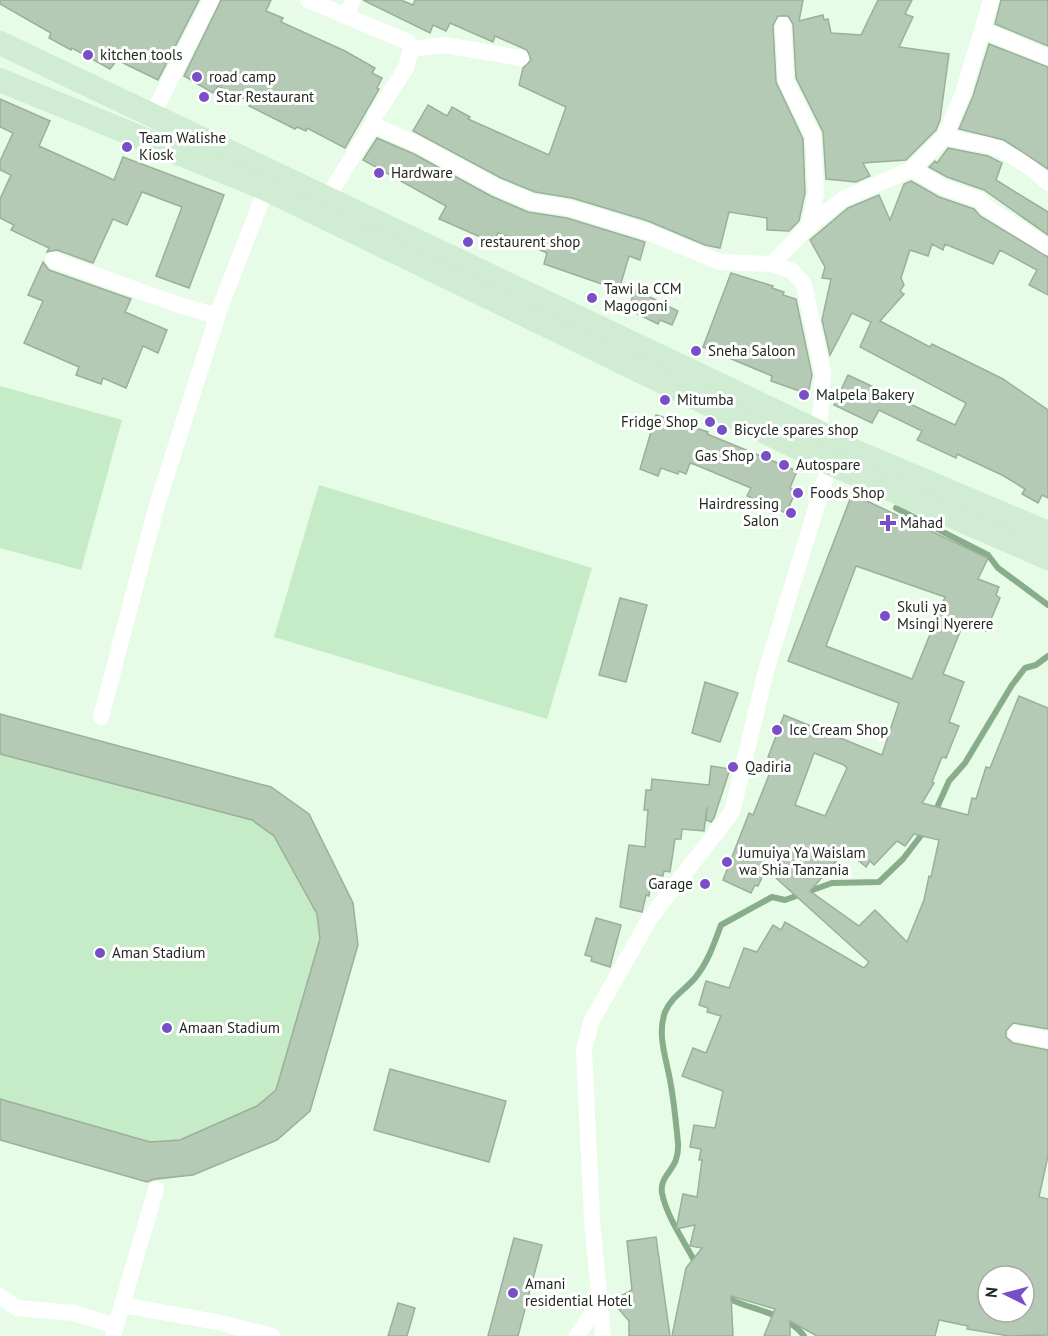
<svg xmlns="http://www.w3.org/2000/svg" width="1048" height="1336" viewBox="0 0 1048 1336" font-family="'PT Sans',sans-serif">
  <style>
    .green { fill: #c6ebc7 }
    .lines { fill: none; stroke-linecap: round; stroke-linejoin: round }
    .stream { stroke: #88ad8a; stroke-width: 6 }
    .building { fill: #b5cab5; stroke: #9baf9b; stroke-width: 1.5; fill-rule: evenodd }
    .minor { stroke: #fff; stroke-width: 16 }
    .secondary { stroke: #d0ecd2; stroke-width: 24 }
    .poi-dot { fill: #794fc8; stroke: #fff; stroke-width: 2 }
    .labels { text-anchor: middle; stroke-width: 6; stroke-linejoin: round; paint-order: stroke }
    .poi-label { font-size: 15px; fill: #212921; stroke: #fff; text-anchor: start }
  </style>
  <rect width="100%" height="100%" fill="#e6fce7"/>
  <g class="green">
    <path d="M0 386 122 420 81 570 0 548Z"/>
    <path d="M319 485 592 568 547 719 274 637Z"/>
    <path d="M0 714 271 787 309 814 353 903 358 945 310 1111 277 1140 193 1175 147 1182 0 1140Z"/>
  </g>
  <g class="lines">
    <g class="stream">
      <path d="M896 508 988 555 998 568 1048 605"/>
      <path d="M935 812 949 781 965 763 1012 685 1025 668 1036 665 1048 656"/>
      <path d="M696 1264C685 1242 667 1218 662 1193 659 1173 680 1171 678 1143 676 1122 674 1101 670 1080 666 1057 657 1035 665 1012 672 996 685 990 695 978 708 962 714 944 721 925L772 897 785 900 832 883 879 882 903 859 926 829"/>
      <path d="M724 1296C749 1311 786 1311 804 1336"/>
    </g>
  </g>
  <g class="building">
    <path d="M0 0H199L158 80 117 60 110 69 72 48 71 50 49 38 51 33 0 4Z"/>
    <path d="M221 0H271L266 11 283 18 281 22 345 51 375 68 372 73 382 78 377 88 379 89 345 148 307 128 306 131 297 127 295 129 249 106 251 102 218 86 213 93 184 76Z"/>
    <path d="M363 0H401L413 5 415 0H803L799 21 823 15 824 20 828 19 831 33 861 35 878 0H912L905 14 913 17 899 47 949 54 940 120 936 130 906 160 863 163 870 176 856 182 826 179 823 132 796 78 793 24 788 16H778L773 26 776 82 803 139 805 193 799 221 789 231 767 230V218L729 212 720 248 705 245 648 221 572 198 535 192 501 178 413 131 428 105 447 116 452 107 470 117 468 119 549 155 566 107 519 85 523 68 531 60 527 50 495 36 493 42 450 23 446 31 433 25 430 33Z"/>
    <path d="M1001 0H1048V46L995 24Z"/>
    <path d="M989 44 1048 67V169L1004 140 959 129 973 96Z"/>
    <path d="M0 99 50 121 39 146 114 180 123 157 224 195 189 288 156 276 182 207 142 192 127 225 113 219 93 263 57 250 47 252 49 248 11 230 14 225 0 218V199L11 175 0 170V161L13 133 0 127Z"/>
    <path d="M377 138 414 154 491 196 528 212 567 218 645 242 640 260 629 256 619 290 544 264 547 253 515 239 498 233 494 243 439 219 446 206 363 160Z"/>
    <path d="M948 148 988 156 1002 163 996 180 1048 212V235L984 190 947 177 929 167 935 161 937 163Z"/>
    <path d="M911 181 939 197 974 209 980 216 1048 257V295L1029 285 1037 270 1000 250 993 264 945 244 943 250 932 244 928 256 910 250 901 278 904 285 900 291 904 294 880 321 930 347 932 344 1003 379 1048 410V498L1042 495 1038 503 1022 494 1025 489 1002 475 957 454 956 458 917 440 922 431 879 410 872 423 834 405 848 375 955 425 966 403 860 347 871 322 852 313 830 355 822 320 831 279 822 278 825 267 810 240 848 208 879 195 890 220 904 184Z"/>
    <path d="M43 262 49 270 131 299 125 312 167 330 158 353 143 346 126 388 103 378 101 384 76 375 79 367 24 343 43 301 28 295Z"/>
    <path d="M731 273 773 286 772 288 784 292 783 295 796 299 812 375 808 394 771 381 772 376 703 347Z"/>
    <path d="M636 290 678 311 672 325 660 320 658 324 627 309Z"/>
    <path d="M656 415 708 432 707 434 797 471 790 488 796 491 786 513 747 496 751 488 696 465 690 463 686 474 679 471 678 474 661 468 658 476 640 469Z"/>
    <path d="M852 494 988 558 978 579 999 587 996 595 1000 598 986 631 964 622 943 674 964 682 949 722 959 726 946 758 942 757 932 782 934 783 922 803 968 815 972 798 976 799 986 767 990 768 1019 696 1048 708V1029L1013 1023 1006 1031V1037L1013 1043 1048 1050V1156L1039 1197 1048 1199V1335L1009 1336 967 1329 968 1326 939 1320 935 1336H817L790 1321V1336H764L775 1309 731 1296 733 1336H672L686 1268 702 1248 690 1246 695 1225 676 1229 683 1194 697 1197 702 1160H699L701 1149 690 1147 694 1125 715 1128 723 1091 682 1076 693 1048 706 1053 721 1016 707 1012 708 1008 699 1005 706 981 729 988 744 948 757 952 773 925 781 930 785 922 864 968 869 962 766 869 758 886 755 885 751 893 723 880 749 813 753 815 775 760 768 757 784 715 882 755 899 703 788 661ZM856 566 945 597 912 679 826 646ZM814 753 844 765 847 768 825 816 795 805ZM914 834 939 840 931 877 929 876 924 900 907 942 875 910 859 926 810 891 846 850 866 867 870 861 874 865 897 841 905 846ZM988 1276H1024V1312H988Z"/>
    <path d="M620 598 647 605 626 682 599 675Z"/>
    <path d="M705 682 738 693 720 742 692 733Z"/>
    <path d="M0 714 271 787 309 814 353 903 358 945 310 1111 277 1140 193 1175 154 1179 147 1182 0 1140V1099L150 1142 180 1140 257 1106 276 1090 320 939 317 914 274 836 252 820 0 754Z"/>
    <path d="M711 766 730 769 714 818 711 822 706 820 707 807 704 831 682 829 681 839H675L670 872 664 871 663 876 657 875 655 880 651 879 649 896 646 895 642 912 620 907 629 845 645 847 648 810H644L646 790H651L652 779 709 785Z"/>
    <path d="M596 918 621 925 610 967 591 961 592 957 585 955Z"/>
    <path d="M390 1069 506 1101 489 1162 374 1130Z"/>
    <path d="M656 1237 670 1336H629V1321L612 1301 632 1290 627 1241Z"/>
    <path d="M514 1238 542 1245 525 1309 518 1336H488Z"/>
    <path d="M398 1303 415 1308 407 1336H388Z"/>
  </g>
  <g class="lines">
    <g class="minor">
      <path d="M308 0 408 42 411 49 406 68 375 116 374 122 378 127 419 145 496 187 532 202 569 208 645 231 720 262 772 264 792 271 804 284 823 374 819 432"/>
      <path d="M346 16 353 0"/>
      <path d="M982 30 1048 57"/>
      <path d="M411 49 444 45 521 58"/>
      <path d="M152 115 211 0"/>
      <path d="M945 136C958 141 969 142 982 144 1005 148 1032 168 1048 183"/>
      <path d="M912 169 943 187 980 200 986 207 1048 247"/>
      <path d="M327 198 374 122"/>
      <path d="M809 226 843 199 912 169 945 136 963 93 991 0"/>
      <path d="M53 260 179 305 217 316"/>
      <path d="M772 264 809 226 816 194 813 136 786 81 783 25"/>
      <path d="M101 717 156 508 221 305 266 189"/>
      <path d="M1016 1033 1048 1040"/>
      <path d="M0 1296 17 1308 74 1313 116 1326"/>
      <path d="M122 1305 217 1322 272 1336"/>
      <path d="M113 1336 156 1189"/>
      <path d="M577 1336 601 1300"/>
      <path d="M603 1336 592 1220 584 1050 591 1022 650 918 732 812 766 671 833 453"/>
    </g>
    <g class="secondary">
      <path d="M0 43 819 432 835 443 1048 533"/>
      <path d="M0 80 266 189 829 463 1048 558"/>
    </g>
  </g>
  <g class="poi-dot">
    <circle cx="88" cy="55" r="6"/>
    <circle cx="197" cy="77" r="6"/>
    <circle cx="204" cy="97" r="6"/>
    <circle cx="127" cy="147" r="6"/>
    <circle cx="379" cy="173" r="6"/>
    <circle cx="468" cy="242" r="6"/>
    <circle cx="592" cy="298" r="6"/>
    <circle cx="696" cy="351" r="6"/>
    <circle cx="804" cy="395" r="6"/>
    <circle cx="665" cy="400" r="6"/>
    <circle cx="710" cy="422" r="6"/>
    <circle cx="722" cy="430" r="6"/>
    <circle cx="766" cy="456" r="6"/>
    <circle cx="784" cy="465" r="6"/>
    <circle cx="798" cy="493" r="6"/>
    <circle cx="791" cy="513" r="6"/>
    <path d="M885 514h6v6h6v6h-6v6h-6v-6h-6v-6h6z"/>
    <circle cx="885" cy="616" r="6"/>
    <circle cx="777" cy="730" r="6"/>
    <circle cx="733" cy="767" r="6"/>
    <circle cx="727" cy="862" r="6"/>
    <circle cx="705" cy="884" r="6"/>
    <circle cx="100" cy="953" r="6"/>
    <circle cx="167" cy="1028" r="6"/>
    <circle cx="513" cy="1293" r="6"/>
  </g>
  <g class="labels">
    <g class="poi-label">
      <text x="100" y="60">kitchen tools</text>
      <text x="209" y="82">road camp</text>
      <text x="216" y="102">Star Restaurant</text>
      <text x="139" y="143">Team Walishe<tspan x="139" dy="17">Kiosk</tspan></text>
      <text x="391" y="178">Hardware</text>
      <text x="480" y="247">restaurent shop</text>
      <text x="604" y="294">Tawi la CCM<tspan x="604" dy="17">Magogoni</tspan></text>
      <text x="708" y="356">Sneha Saloon</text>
      <text x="816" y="400">Malpela Bakery</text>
      <text x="677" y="405">Mitumba</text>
      <text x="698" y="427" text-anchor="end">Fridge Shop</text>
      <text x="734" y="435">Bicycle spares shop</text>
      <text x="754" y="461" text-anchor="end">Gas Shop</text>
      <text x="796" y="470">Autospare</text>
      <text x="810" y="498">Foods Shop</text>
      <text x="779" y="509" text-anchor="end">Hairdressing<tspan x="779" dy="17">Salon</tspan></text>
      <text x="900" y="528">Mahad</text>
      <text x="897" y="612">Skuli ya<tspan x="897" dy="17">Msingi Nyerere</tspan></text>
      <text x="789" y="735">Ice Cream Shop</text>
      <text x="745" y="772">Qadiria</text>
      <text x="739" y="858">Jumuiya Ya Waislam<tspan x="739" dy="17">wa Shia Tanzania</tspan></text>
      <text x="693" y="889" text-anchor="end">Garage</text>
      <text x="112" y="958">Aman Stadium</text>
      <text x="179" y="1033">Amaan Stadium</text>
      <text x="525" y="1289">Amani<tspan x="525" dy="17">residential Hotel</tspan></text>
    </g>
  </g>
  <g transform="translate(1006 1294) rotate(276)"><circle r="28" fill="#ffffff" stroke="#a6a9a6" stroke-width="1.5"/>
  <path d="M0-4.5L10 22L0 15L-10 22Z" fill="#794fc8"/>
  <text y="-9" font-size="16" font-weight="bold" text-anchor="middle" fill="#212921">N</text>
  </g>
</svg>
